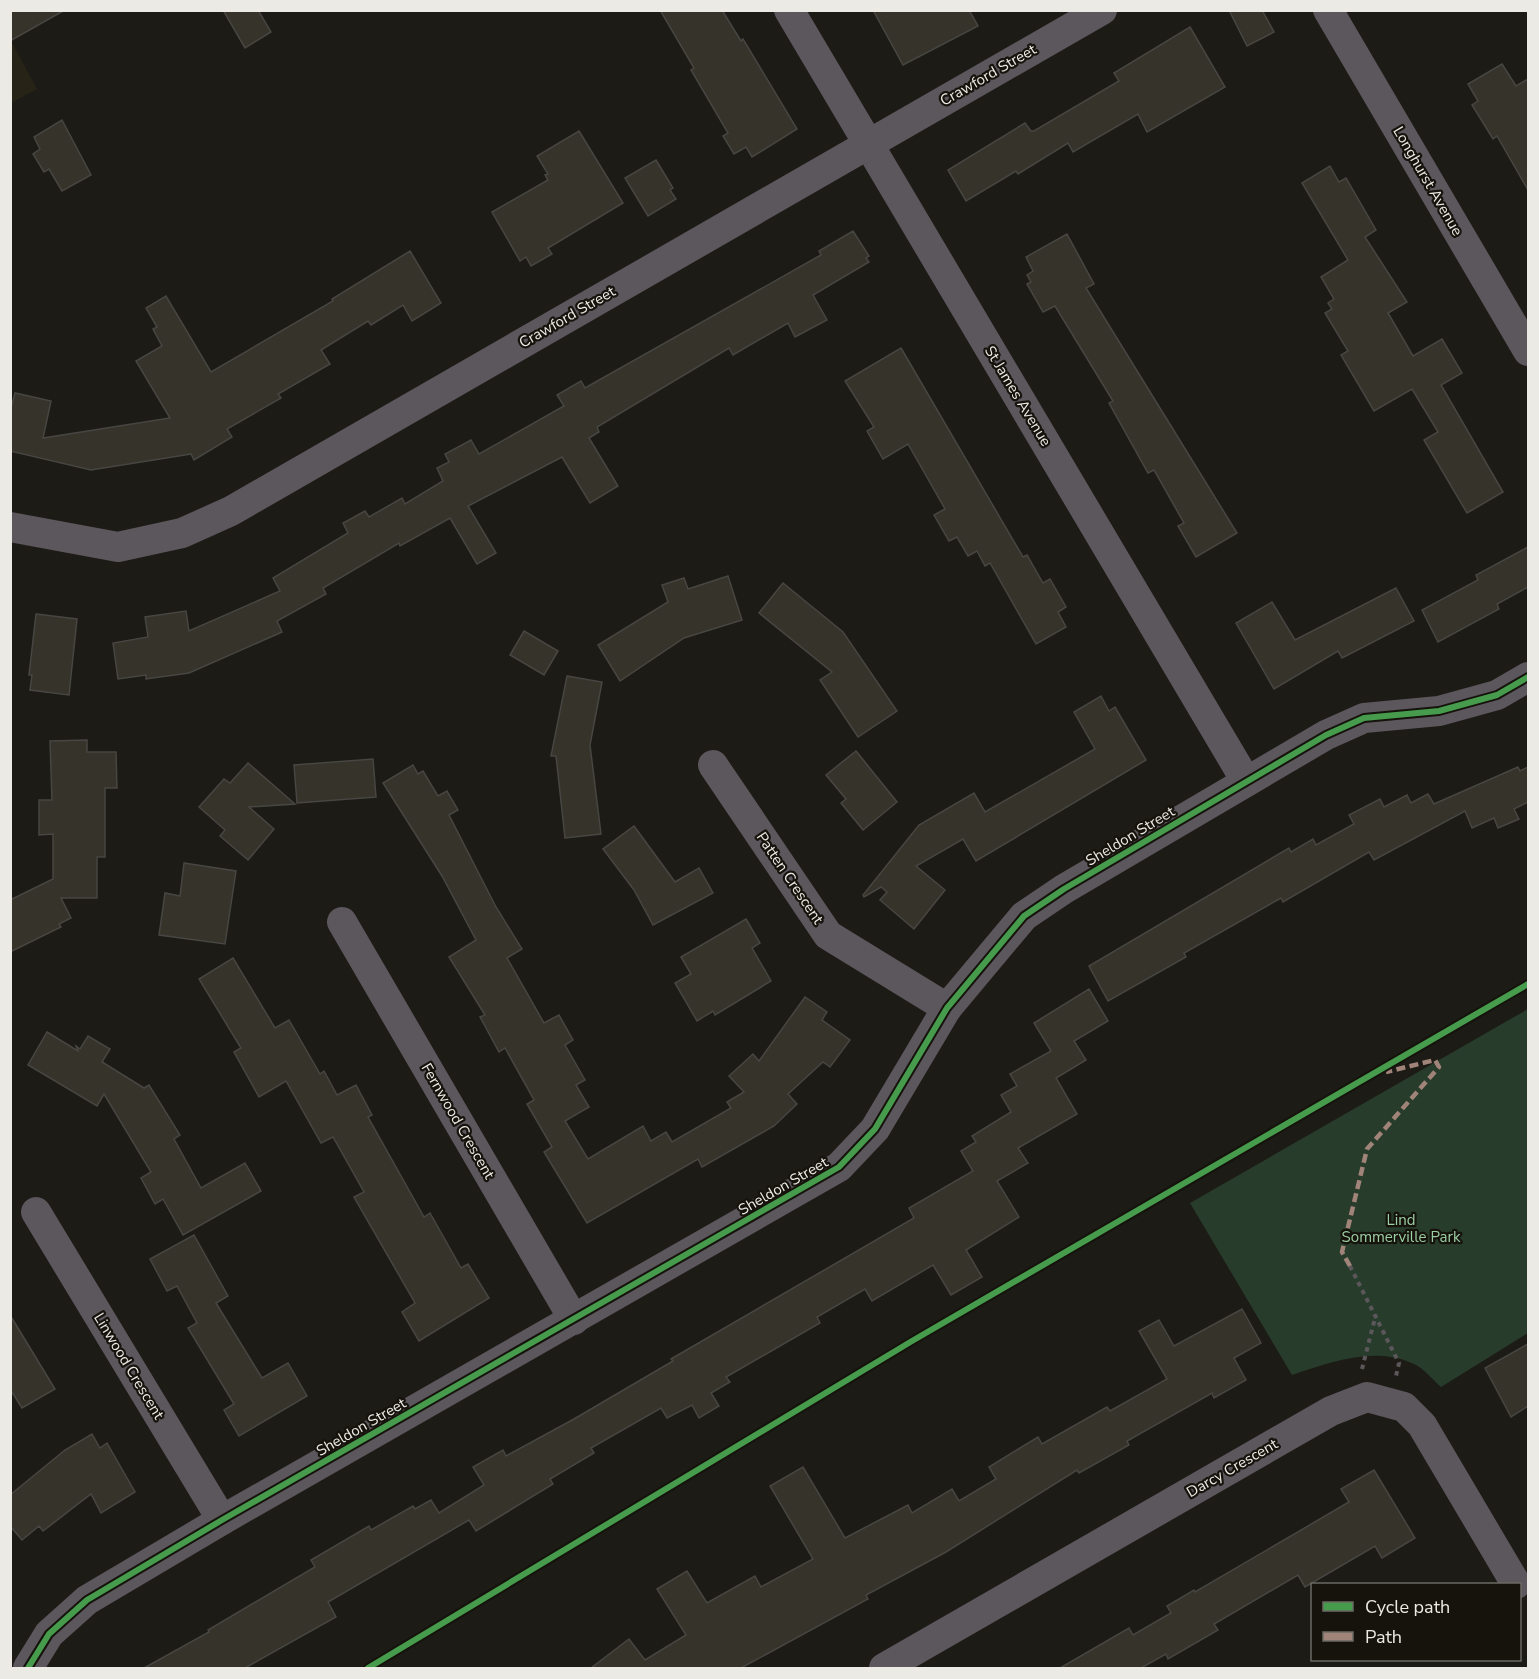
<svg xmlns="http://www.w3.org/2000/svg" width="1539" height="1679" viewBox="0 0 1539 1679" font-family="'Nunito Sans',sans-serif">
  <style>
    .built { fill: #272317 }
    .green { fill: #283c2b }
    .building { fill: #35332a; stroke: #474642; stroke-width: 1.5 }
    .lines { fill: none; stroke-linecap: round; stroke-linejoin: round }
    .path { stroke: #5c575b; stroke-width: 4; stroke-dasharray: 4.5 4.5; stroke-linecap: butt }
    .minor { stroke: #5c565d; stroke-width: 30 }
    .quiet { stroke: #a18479; stroke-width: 4.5; stroke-dasharray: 9 4.5; stroke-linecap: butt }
    .cycleway-casing { stroke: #15130c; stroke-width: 10 }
    .cycleway { stroke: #469c4c; stroke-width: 6 }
    .labels { text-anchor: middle; stroke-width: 4.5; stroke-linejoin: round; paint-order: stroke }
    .street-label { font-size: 15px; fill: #eceae5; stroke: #15130c }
    .park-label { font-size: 15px; fill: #9bcea3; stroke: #15130c }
  </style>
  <rect width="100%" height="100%" fill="#1c1b16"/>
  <path class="built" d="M10 39 37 89 11 103H10Z"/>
  <path class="green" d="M1528 1009V1333L1441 1387C1433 1380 1425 1370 1416 1365 1376 1345 1332 1362 1292 1375L1190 1203Z"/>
  <g class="building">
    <path d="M10 10H65L10 41Z"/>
    <path d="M223 10H258L271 32 245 48Z"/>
    <path d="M660 10H722L741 41 743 39 797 129 752 157 746 147 734 154 723 136 728 133 691 70 694 68Z"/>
    <path d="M873 10H969L978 26 903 65Z"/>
    <path d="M1229 10H1262L1274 32 1247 46Z"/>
    <path d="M1190 27 1225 87 1147 132 1138 114 1073 152 1068 143 1018 174 1016 171 966 201 948 170 1025 123 1031 131H1034L1119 81 1114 73Z"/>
    <path d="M1502 64 1516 86 1528 79V190L1497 136 1493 139 1472 105 1478 101 1468 84Z"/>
    <path d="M62 120 91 175 62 191 49 169 44 172 33 154 40 149 34 137Z"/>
    <path d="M579 131 623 203 548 248 552 254 531 266 526 257 520 261 492 212 548 180 545 175 548 174 537 156Z"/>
    <path d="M656 160 673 188 670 190 676 199 648 216 625 178Z"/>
    <path d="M1330 166 1339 182 1346 178 1376 230 1365 237 1407 302 1388 313 1413 356 1442 339 1462 373 1441 385 1503 492 1467 513 1424 440 1438 432 1412 389 1374 411 1341 355 1348 351 1325 313 1332 309 1328 303 1334 299 1321 277 1348 260 1302 183Z"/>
    <path d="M853 231 869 256 866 258 869 262 813 295 827 320 795 337 788 323 733 355 729 348 597 427 599 432 589 438 618 486 590 503 562 457 468 506 496 553 477 564 450 518 400 546 399 543 323 588 326 594 277 621 282 632 189 673 146 679V675L118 679 113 643 148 637 145 617 186 611 189 631 280 591 273 578 348 533 343 523 365 511 369 517 402 498 405 504 443 481 437 468 449 462 445 454 471 440 479 454 564 406 557 395 581 381 585 388 821 255 819 251Z"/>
    <path d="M1067 234 1094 284 1086 288 1237 533 1196 557 1178 526 1184 523 1154 470 1148 473 1109 403 1113 401 1055 306 1043 312 1027 284 1031 282 1027 275 1033 271 1026 257Z"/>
    <path d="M410 251 441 303 412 321 403 305 371 325 368 321 321 350 330 364 278 394 281 398 227 429 232 437 194 460 191 454 91 470 10 451V412L15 393 51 401 43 438 170 418 136 361 162 346 153 329 157 327 146 308 166 296 211 372 333 301 332 299Z"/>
    <path d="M901 348 1023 557 1027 555 1043 583 1050 579 1066 607 1058 612 1066 627 1036 644 990 563 985 566 977 551 968 556 957 537 949 541 934 515 945 509 908 444 883 459 867 431 874 427 845 381Z"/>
    <path d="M1528 547V587L1497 604 1499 609 1438 642 1422 610 1478 580 1476 575Z"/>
    <path d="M728 576 742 620 684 638 620 681 598 645 668 602 662 585 684 578 688 589Z"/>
    <path d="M783 583 843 632 897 711 858 737 820 680 832 672 759 613Z"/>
    <path d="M1396 588 1414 621 1342 658 1338 651 1274 689 1236 623 1272 602 1295 640Z"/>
    <path d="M36 614 77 619 69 695 30 690 32 675H29Z"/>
    <path d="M524 631 558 651 544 675 510 655Z"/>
    <path d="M567 676 602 682 590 745 601 834 565 838 556 756H551Z"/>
    <path d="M1101 696 1109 711 1115 707 1146 760 976 861 963 839 916 866 945 890 914 929 880 900 887 892 881 887 864 897 863 895 919 825 974 793 985 812 1095 749 1074 712Z"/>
    <path d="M87 740V752H116L117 788H105V857H97V898H61L71 918 59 924 61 927 10 952V900L53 879V834L39 835V800H52L50 741Z"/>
    <path d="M856 751 897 802 863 830 841 803 846 799 826 775Z"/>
    <path d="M373 759 376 797 297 803 294 765Z"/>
    <path d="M248 763 295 804 249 807 274 829 248 860 220 836 225 830 199 807 224 779 230 783Z"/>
    <path d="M413 765 418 774 423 771 438 796 447 791 458 810 449 815 496 907 522 949 507 958 544 1023 559 1015 573 1040 565 1045 585 1080 576 1085 589 1107 565 1121 588 1159 643 1126 651 1141 666 1132 672 1142 731 1108 727 1102 744 1092 729 1076 753 1054 759 1061 805 997 827 1012 822 1020 850 1040 830 1067 823 1062 788 1094 797 1104 774 1126 702 1167 698 1159 587 1223 544 1152 552 1147 527 1104 534 1100 505 1048 499 1052 480 1017 485 1015 449 957 476 940 442 876 383 783Z"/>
    <path d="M1518 767 1520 771 1528 767V802L1514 809 1519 819 1498 828 1494 818 1472 828 1465 811 1374 860 1369 852 1283 902 1281 898 1184 953 1186 957 1108 1001 1089 966 1289 848 1291 852 1313 839 1316 845 1354 824 1349 815 1380 799 1384 807 1407 795 1411 803 1428 794 1434 804Z"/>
    <path d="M634 826 675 882 699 868 713 893 653 925 634 890 603 849Z"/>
    <path d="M184 863 236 871 225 944 159 935 165 893 180 896Z"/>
    <path d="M746 919 760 943 752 948 771 981 715 1015 713 1011 697 1021 675 983 691 974 681 957Z"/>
    <path d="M233 958 275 1028 289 1020 320 1074 324 1071 337 1095 356 1085 372 1115 368 1117 424 1217 430 1213 461 1268 468 1264 489 1298 419 1341 402 1312 415 1303 354 1197 364 1192 333 1137 321 1143 286 1081 259 1097 234 1052 241 1048 199 979Z"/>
    <path d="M1089 989 1108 1021 1074 1041 1086 1060 1056 1078 1077 1114 1018 1148 1028 1163 997 1181 1019 1217 966 1250 982 1277 951 1295 933 1265 872 1301 865 1289 817 1317 820 1323 726 1377 730 1382 711 1393 719 1406 699 1418 692 1405 667 1418 661 1408 591 1448 594 1453 550 1479 553 1484 476 1531 469 1520 328 1602 336 1617 245 1668H144L209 1632 208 1630 315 1567 311 1560 369 1526 371 1530 413 1506 415 1509 431 1500 439 1513 484 1485 473 1467 503 1450 506 1456 574 1419 673 1361 671 1359 914 1218 909 1208 973 1171 961 1151 976 1142 972 1136 1011 1112 1001 1095 1017 1086 1010 1074 1051 1051 1034 1023Z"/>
    <path d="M47 1032 78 1051 76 1046 80 1049 88 1036 110 1049 102 1062 144 1088 149 1085 180 1135 174 1139 201 1188 245 1163 261 1191 183 1235 163 1199 155 1204 141 1178 151 1172 104 1094 97 1106 28 1065Z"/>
    <path d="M194 1235 228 1296 216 1303 262 1378 288 1363 307 1396 239 1436 224 1410 234 1404 188 1328 197 1323 177 1286 167 1291 150 1259Z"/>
    <path d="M1242 1309 1261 1343 1234 1358 1246 1380 1214 1398 1212 1393 1127 1441 1129 1445 1079 1473 1077 1470 946 1552 866 1595 868 1599 741 1668H591L629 1639 645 1660 686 1635 657 1589 687 1571 707 1603 755 1576 761 1587 813 1559 770 1486 803 1467 845 1538 908 1505 912 1513 952 1489 959 1501 996 1479 989 1467 1038 1437 1042 1444 1107 1407 1110 1411 1167 1379 1139 1331 1159 1320 1174 1346Z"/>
    <path d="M10 1315 55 1389 22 1408 10 1389Z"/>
    <path d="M1528 1344V1406L1511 1417 1485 1368Z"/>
    <path d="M92 1434 100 1448 107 1443 135 1492 101 1513 91 1494 43 1531 39 1526 22 1540 10 1526V1495L65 1450Z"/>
    <path d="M1374 1470 1415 1538 1382 1558 1375 1546 1305 1587 1298 1575 1214 1624 1218 1630 1168 1659 1166 1654 1141 1668H1060L1129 1628 1133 1635 1171 1613 1167 1606 1194 1590 1195 1592 1349 1502 1341 1489Z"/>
  </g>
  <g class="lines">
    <g class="path">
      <path d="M1350 1266 1399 1363 1396 1376"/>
      <path d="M1362 1369 1375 1318"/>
    </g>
    <g class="minor">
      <path d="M789 10 1246 781"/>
      <path d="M1328 10 1528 351"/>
      <path d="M10 527 118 547 182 533 231 511 1102 10"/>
      <path d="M713 765 828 935 947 1008"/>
      <path d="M342 922 574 1320"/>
      <path d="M36 1212 222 1520"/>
      <path d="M28 1668 49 1634 87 1600 222 1520 839 1167 875 1129 947 1008 1024 916 1064 889 1326 735 1364 718 1439 711 1497 695 1528 677"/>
      <path d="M884 1668 1331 1411 1367 1397 1404 1407 1422 1425 1516 1584"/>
    </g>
    <path class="quiet" d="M1350 1266 1342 1252 1367 1149 1439 1067 1435 1060 1386 1072"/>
    <defs>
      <g id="cycleway">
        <path d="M28 1668 49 1634 87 1600 222 1520 839 1167 875 1129 947 1008 1024 916 1064 889 1326 735 1364 718 1439 711 1497 695 1528 677"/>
        <path d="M368 1668 912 1341 1528 984"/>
      </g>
    </defs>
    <use href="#cycleway" class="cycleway-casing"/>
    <use href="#cycleway" class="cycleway"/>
  </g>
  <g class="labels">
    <g class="street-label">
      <text transform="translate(988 75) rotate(-30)" y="5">Crawford Street</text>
      <text transform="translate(1428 181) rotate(60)" y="5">Longhurst Avenue</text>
      <text transform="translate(567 317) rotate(-30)" y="5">Crawford Street</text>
      <text transform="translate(1018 396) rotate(59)" y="5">St James Avenue</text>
      <text transform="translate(1130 836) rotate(-31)" y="5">Sheldon Street</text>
      <text transform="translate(790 878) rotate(56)" y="5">Patten Crescent</text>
      <text transform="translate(458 1121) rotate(60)" y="5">Fernwood Crescent</text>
      <text transform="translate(783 1186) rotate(-30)" y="5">Sheldon Street</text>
      <text transform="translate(129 1366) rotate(59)" y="5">Linwood Crescent</text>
      <text transform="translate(361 1427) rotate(-30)" y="5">Sheldon Street</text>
      <text transform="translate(1232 1468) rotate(-30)" y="5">Darcy Crescent</text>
    </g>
    <g class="park-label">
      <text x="1401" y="1225">Lind<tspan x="1401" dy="17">Sommerville Park</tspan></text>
    </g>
  </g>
  <rect width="1539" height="1679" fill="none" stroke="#eceae5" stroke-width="24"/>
  <rect x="1311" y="1583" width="210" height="78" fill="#15130c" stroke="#6b6963" stroke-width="1.5"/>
  <rect x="1323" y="1602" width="30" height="9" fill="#469c4c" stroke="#6b6963" stroke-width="1.5"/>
  <text x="1365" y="1613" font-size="18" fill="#eceae5">Cycle path</text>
  <rect x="1323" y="1632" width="30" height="9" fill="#a18479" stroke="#6b6963" stroke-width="1.5"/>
  <text x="1365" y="1643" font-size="18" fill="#eceae5">Path</text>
</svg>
